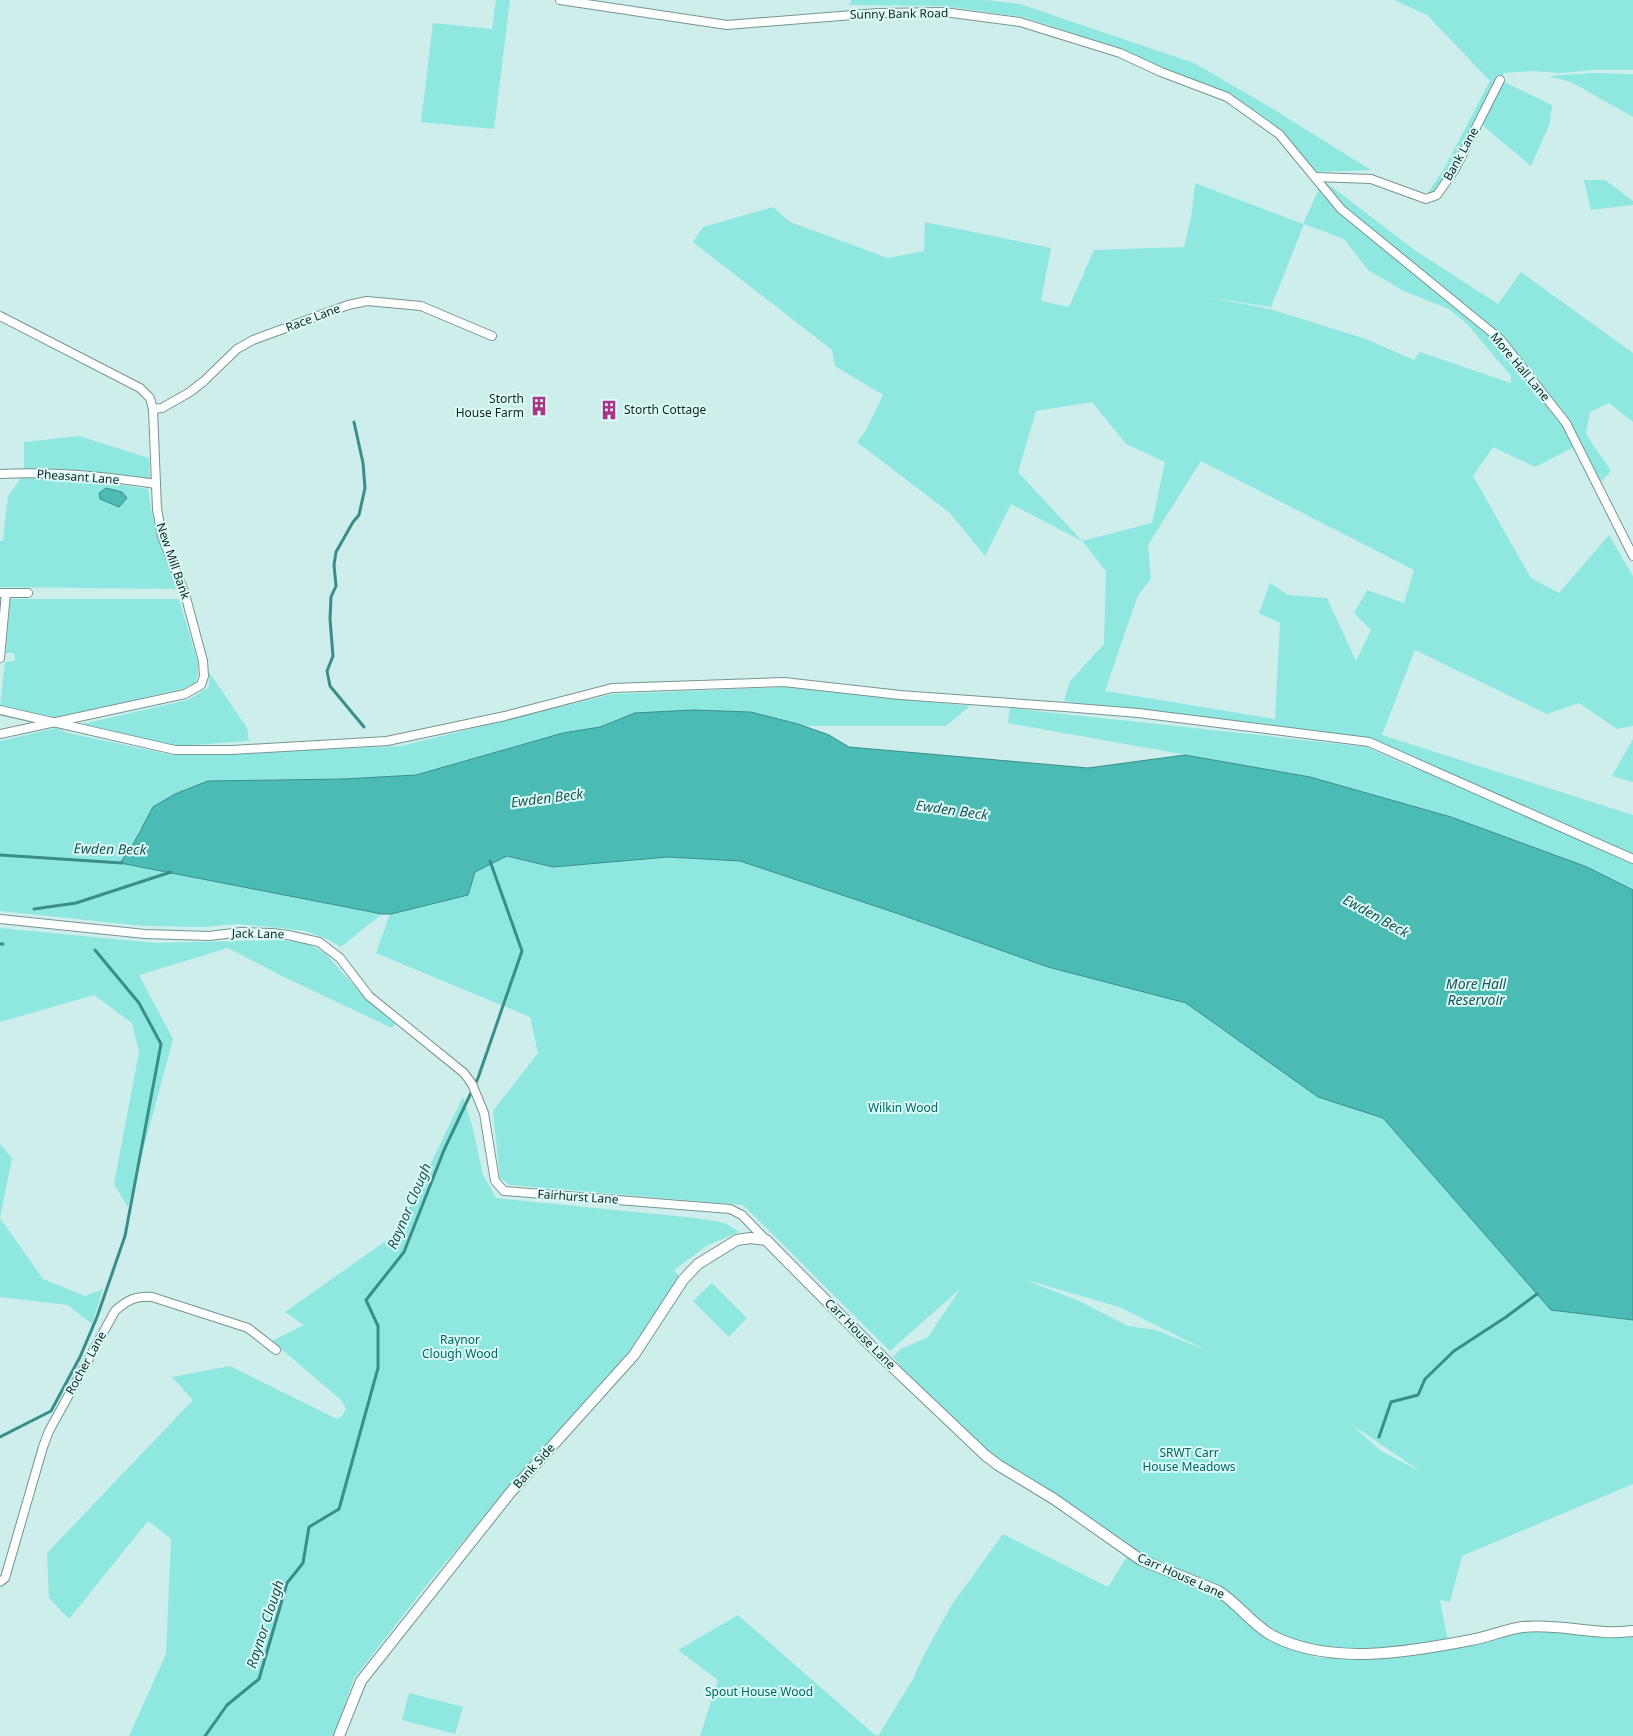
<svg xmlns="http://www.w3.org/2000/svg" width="1633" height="1736" viewBox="0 0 1633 1736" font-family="'Noto Sans',sans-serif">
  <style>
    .green { fill: #8fe8e0; fill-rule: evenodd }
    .water { fill: #4abcb4; stroke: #3a8e88 }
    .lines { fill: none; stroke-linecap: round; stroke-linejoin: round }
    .stream { stroke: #3a8e88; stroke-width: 3 }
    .street-casing { stroke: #759592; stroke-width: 10 }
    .secondary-casing { stroke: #759592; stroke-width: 12 }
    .street { stroke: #fff; stroke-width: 8 }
    .secondary { stroke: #fff; stroke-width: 10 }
    .labels { text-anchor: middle; stroke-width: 4; stroke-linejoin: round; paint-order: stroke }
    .street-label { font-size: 12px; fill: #162221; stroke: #dafcf8 }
    .poi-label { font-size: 12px; fill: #162221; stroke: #dafcf8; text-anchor: end }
    .park-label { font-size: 12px; fill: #006660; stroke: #dafcf8 }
    .water-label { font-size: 14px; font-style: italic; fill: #22534f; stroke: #dafcf8 }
  </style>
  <rect width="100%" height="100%" fill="#cdeeeb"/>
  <g class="green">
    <path d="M496 0H510L494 129 421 122 433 23 492 29Z"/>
    <path d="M852 0H985L1020 4 1194 63 1268 106 1371 170 1316 172 1280 130 1227 97 1121 49 1024 17 943 6 849 5Z"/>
    <path d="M1394 0H1633V70H1593L1562 73 1532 71 1504 73 1498 80 1454 168 1436 193 1426 196 1445 167 1490 81 1427 15Z"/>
    <path d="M1593 73 1633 74V117L1571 82 1548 76Z"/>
    <path d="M1502 81 1552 105 1550 123 1531 166 1481 124Z"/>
    <path d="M1584 180H1605L1633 201V205L1591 210Z"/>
    <path d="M1324 181 1416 251 1498 304 1521 272 1633 353V422L1609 403 1590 412 1586 434 1611 471 1600 483 1570 424 1502 336 1343 205Z"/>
    <path d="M1195 183 1303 224 1319 189 1498 341 1563 424 1574 447 1535 467 1493 447 1473 476 1531 578 1559 593 1609 535 1633 576V726L1617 729 1579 703 1547 714 1415 650 1382 735 1633 815V890L1587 867 1451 817 1310 777 1008 723 1010 708 1367 747 1413 768 1401 753 1370 738 1064 701 1070 681 1104 644 1106 571 1082 541 1011 504 985 556 950 513 857 442 866 430 883 395 835 366 832 350 693 242 703 227 773 207 790 222 888 258 924 251 925 222 1051 248 1041 301 1069 307 1094 250 1184 247 1191 218ZM1304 224 1344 239 1368 270 1404 291 1449 309 1467 324 1511 376V383L1420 352 1414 360 1366 339 1270 309 1206 297 1271 307ZM1092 402 1126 444 1165 462 1152 523 1082 541 1018 472 1036 411ZM1201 461 1414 570 1404 603 1367 590 1354 613 1371 630 1356 661 1327 598 1288 595 1270 583 1259 613 1280 623 1275 719 1105 691 1138 595 1151 579 1148 545Z"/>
    <path d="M79 436 149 458 150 480 127 475 24 469V442Z"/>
    <path d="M22 477 99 481 148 489C152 525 165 556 177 589L0 587V541L3 540 8 496Z"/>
    <path d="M10 599H179L198 663V674L196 682 185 688 55 718 0 706 5 662 15 661 14 653H6Z"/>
    <path d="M209 672 247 728 249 741 176 746 82 724 188 700 209 687Z"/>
    <path d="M786 687 970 706 946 726H806L751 711 636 713 600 727 563 733 416 775 343 779H270L140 828 132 846 120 863 382 914 341 947 327 939 306 931 270 927 237 924 205 927 144 926 0 911V741L56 728 68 733 173 755H204L401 746 613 694Z"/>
    <path d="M1633 739V782L1612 776Z"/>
    <path d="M507 856 553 867 668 857 740 861 899 914 1048 967 1186 1003 1318 1097 1383 1118 1551 1310 1633 1320V1484L1462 1556 1450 1602 1440 1600 1448 1641 1391 1650H1322L1290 1641 1267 1628 1241 1607 1137 1555 989 1453 906 1373 893 1357 901 1349 928 1337 961 1288 890 1351 743 1205 510 1185 500 1178 493 1111 538 1053 530 1017 376 953 390 914 467 895 475 872ZM1023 1279 1119 1307 1208 1351 1156 1330 1128 1326 1077 1300ZM1351 1424 1420 1471 1381 1451Z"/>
    <path d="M0 928 156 943 281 940 306 943 325 953 368 1001 397 1022 392 1028 284 977 228 948 139 975 173 1039 128 1207 114 1184 139 1052 132 1023 94 995 0 1022Z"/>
    <path d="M463 1097 472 1125 483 1175 496 1198 696 1218 725 1223 739 1232 708 1245 674 1270 681 1278 627 1356 525 1468 430 1581 354 1678 334 1736H129L166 1654 171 1539 148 1521 69 1619 49 1598 47 1553 193 1400 172 1377 230 1366 337 1419 342 1416 346 1409 341 1400 272 1341 304 1325 285 1312 397 1233Z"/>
    <path d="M0 1144 12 1158 0 1218Z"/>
    <path d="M0 1218 43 1279 85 1296 103 1289 92 1324 68 1305 0 1297Z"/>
    <path d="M712 1283 747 1318 729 1337 693 1301Z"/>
    <path d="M1003 1534 1108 1587 1128 1555 1221 1599 1280 1643 1299 1652 1320 1658H1352L1523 1630 1633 1634V1736H700L718 1680 678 1650 738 1615 874 1734 878 1736 913 1679 925 1653 951 1606Z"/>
    <path d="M409 1693 463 1707 455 1734 402 1720Z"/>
  </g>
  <g class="water">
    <path d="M106 488 122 492 127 498 119 507 100 499 99 493Z"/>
    <path d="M693 710 751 712 798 724 829 735 849 747 1088 768 1185 755 1310 777 1451 817 1587 867 1633 890V1320L1551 1310 1383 1118 1318 1097 1186 1003 1048 967 899 914 740 861 668 857 553 867 507 856 475 872 468 895 391 914H382L120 863 132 846 153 807 175 794 208 781 343 779 416 775 563 733 600 727 635 713Z"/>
  </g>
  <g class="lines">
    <g class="stream">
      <path d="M354 422 363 463 365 488 359 515 353 522 336 552 334 565 336 586 331 597 330 619 333 656 327 671 330 686 364 727"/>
      <path d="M0 855 122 863"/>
      <path d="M34 909 76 903 171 872"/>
      <path d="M0 944H3"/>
      <path d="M0 1437 51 1411 80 1357 97 1317 125 1236 161 1044 139 1003 95 950"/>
      <path d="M1379 1437 1391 1402 1418 1395 1425 1379 1454 1351 1506 1317 1537 1294"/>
      <path d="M205 1736 227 1705 259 1679 287 1583 303 1563 309 1527 339 1509 378 1368V1326L366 1300 404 1252 444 1150 478 1078 522 951 490 861"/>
    </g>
    <defs>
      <g id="street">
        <path d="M560 0 727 25 878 13 944 12 1020 22 1120 53 1161 72 1227 97 1279 134 1341 209 1500 339 1566 423 1633 556"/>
        <path d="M1315 177 1371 179 1426 199 1437 195 1455 169 1500 80"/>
        <path d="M0 316 140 388 150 398 153 409 157 509 162 536 185 594 203 661 204 676 201 685 185 694 0 734"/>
        <path d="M153 409 162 408 190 392 204 381 237 349 253 340 348 305 367 301 421 306 492 336"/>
        <path d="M0 474C52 471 105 476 156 484"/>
        <path d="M0 593H28"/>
        <path d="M0 658 6 593"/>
        <path d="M0 710 175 750H232L387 741 505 716 612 688 784 682 900 695 1065 707 1138 713 1369 742 1633 859"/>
        <path d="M0 919 145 934 209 936 241 932 272 933 288 935 319 942 340 958 369 996 464 1073 472 1084 484 1113 495 1181 504 1191 730 1209 742 1215 766 1240"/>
        <path d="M0 1582 5 1578 43 1447 49 1431 115 1311C127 1300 135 1296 152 1297L248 1328 276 1350"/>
      </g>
      <path id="secondary" d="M339 1736 361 1681 510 1493 634 1355 683 1280 698 1264 737 1240 750 1238 766 1240 884 1359 985 1455 998 1465 1054 1499 1141 1560 1218 1591C1238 1603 1252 1625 1273 1636 1332 1666 1409 1652 1471 1640 1489 1637 1506 1629 1523 1627 1560 1623 1596 1636 1633 1631"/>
    </defs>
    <use href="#street" class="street-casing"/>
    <use href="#secondary" class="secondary-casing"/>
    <use href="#street" class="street"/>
    <use href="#secondary" class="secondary"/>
  </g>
  <defs>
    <symbol id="building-bare" viewBox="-9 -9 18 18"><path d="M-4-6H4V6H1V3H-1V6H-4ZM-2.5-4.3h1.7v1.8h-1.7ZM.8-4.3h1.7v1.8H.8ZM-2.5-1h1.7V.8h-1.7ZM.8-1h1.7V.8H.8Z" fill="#ad3386" stroke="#dafcf8" stroke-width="2.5" paint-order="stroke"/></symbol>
  </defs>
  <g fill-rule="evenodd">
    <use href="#building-bare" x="525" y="392" width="28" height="28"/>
    <use href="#building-bare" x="595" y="396" width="28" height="28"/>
  </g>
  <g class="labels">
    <g class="street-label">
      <text transform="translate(899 14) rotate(-1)" y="4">Sunny Bank Road</text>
      <text transform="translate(1461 154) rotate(-61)" y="4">Bank Lane</text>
      <text transform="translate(313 318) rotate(-21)" y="4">Race Lane</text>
      <text transform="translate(1520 367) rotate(50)" y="4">More Hall Lane</text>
      <text transform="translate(78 477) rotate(4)" y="4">Pheasant Lane</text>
      <text transform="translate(173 561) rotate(71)" y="4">New Mill Bank</text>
      <text transform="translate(258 934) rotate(1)" y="4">Jack Lane</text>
      <text transform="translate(578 1197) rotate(4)" y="4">Fairhurst Lane</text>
      <text transform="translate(860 1334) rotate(45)" y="4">Carr House Lane</text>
      <text transform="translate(86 1363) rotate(-61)" y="4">Rocher Lane</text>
      <text transform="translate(534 1466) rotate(-48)" y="4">Bank Side</text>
      <text transform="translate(1181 1576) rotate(24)" y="4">Carr House Lane</text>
    </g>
    <g class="poi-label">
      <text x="524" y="403">Storth<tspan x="524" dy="14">House Farm</tspan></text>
      <text x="624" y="414" text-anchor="start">Storth Cottage</text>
    </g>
    <g class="park-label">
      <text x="903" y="1112">Wilkin Wood</text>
      <text x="460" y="1344">Raynor<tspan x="460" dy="14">Clough Wood</tspan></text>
      <text x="1189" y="1457">SRWT Carr<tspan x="1189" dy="14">House Meadows</tspan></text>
      <text x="759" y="1696">Spout House Wood</text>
    </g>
    <g class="water-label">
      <text transform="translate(547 798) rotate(-7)" y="5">Ewden Beck</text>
      <text transform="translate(952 810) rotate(8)" y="5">Ewden Beck</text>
      <text transform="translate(110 849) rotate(1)" y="5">Ewden Beck</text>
      <text transform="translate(1376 916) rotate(29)" y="5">Ewden Beck</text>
      <text x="1476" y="989">More Hall<tspan x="1476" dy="16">Reservoir</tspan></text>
      <text transform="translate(409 1206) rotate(-67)" y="5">Raynor Clough</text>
      <text transform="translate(265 1624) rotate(-72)" y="5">Raynor Clough</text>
    </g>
  </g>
</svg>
